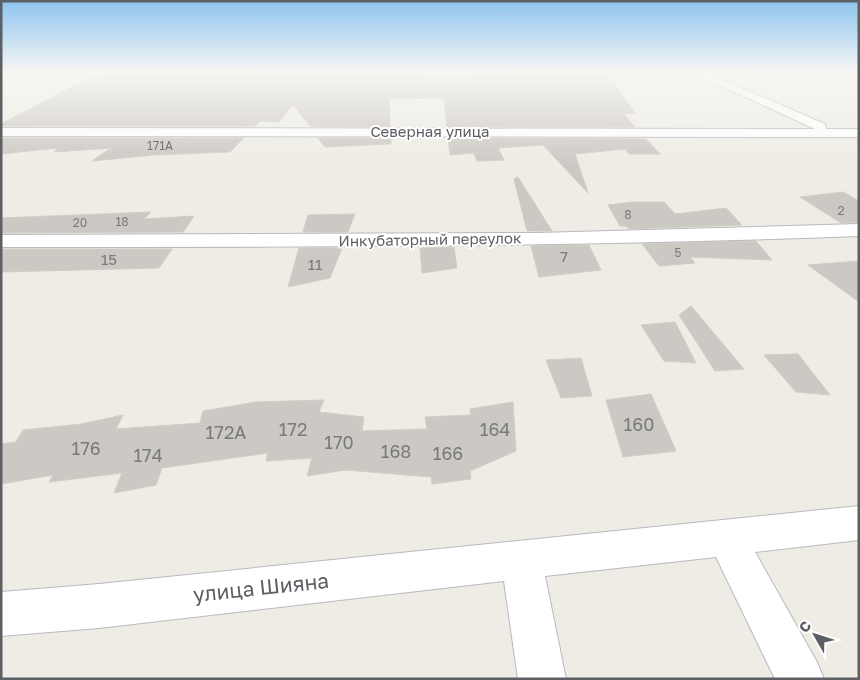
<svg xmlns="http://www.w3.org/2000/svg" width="860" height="680" viewBox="0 0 860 680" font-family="'Golos Text',sans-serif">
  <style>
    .building { fill: #ccc8c4; stroke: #d3cdc3 }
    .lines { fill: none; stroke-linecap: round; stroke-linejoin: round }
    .street-casing { stroke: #b7babe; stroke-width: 2 }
    .street { fill: #fff; fill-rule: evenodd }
    .labels { text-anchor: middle; stroke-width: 4; stroke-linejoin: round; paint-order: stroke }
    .far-number-label { font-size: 12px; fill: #787a7d }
    .far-street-label { font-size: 15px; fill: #5c6065; stroke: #fff }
    .number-label { font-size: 15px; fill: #787a7d }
    .near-number-label { font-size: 18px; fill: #787a7d }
    .near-street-label { font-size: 21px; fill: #5c6065; stroke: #fff }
  </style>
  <rect width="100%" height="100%" fill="#eeece4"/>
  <g class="building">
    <path d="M103 71H423V74L606 71 635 113 624 114 635 127H447L444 98 389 99 390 127 310 126 293 105 279 122 260 121 255 126H1V124Z"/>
    <path d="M1 138H244L230 152 154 155 92 161 111 148 54 152 58 148 1 154Z"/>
    <path d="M318 138H391V144L325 147Z"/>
    <path d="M448 138 646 139 660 154H629L625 149 575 154 588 193 543 145 498 148 504 160 477 161 474 153 450 155Z"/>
    <path d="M518 177 552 231H527L514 179Z"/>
    <path d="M843 192 859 201V222L841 223 800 197Z"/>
    <path d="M632 202H664L675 214 726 208 742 225 629 229 626 226H620L608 205Z"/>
    <path d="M151 212 144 219 194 216 183 232 1 233V218Z"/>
    <path d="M355 214 348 232H303L308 215Z"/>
    <path d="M756 241 772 260 690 257 695 263 659 266 642 244Z"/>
    <path d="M589 245 601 270 539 277 531 246Z"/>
    <path d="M454 247 457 268 422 273 420 248Z"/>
    <path d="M299 248H342L330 278 288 287Z"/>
    <path d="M1 249H172L159 268 1 272Z"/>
    <path d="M859 261V302L808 265Z"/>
    <path d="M691 306 744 369 715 371 679 315Z"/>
    <path d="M675 322 696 363 664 361 641 325Z"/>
    <path d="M798 354 830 395 796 392 764 355Z"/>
    <path d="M581 358 592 396 561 398 546 360Z"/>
    <path d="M651 394 676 451 623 457 606 400Z"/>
    <path d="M324 400 319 412 364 417 362 431 427 429 425 417 471 415 470 409 513 402 516 451 470 471 471 479 432 484 431 477 345 470 307 476 312 458 266 461 268 453 162 468 156 485 114 493 122 473 49 482 53 475 1 484V444L16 442 23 430 81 424 123 415 116 429 200 423 203 411 256 402Z"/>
  </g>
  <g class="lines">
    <defs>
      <g id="street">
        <path d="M689 71H702L825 124 826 129H859V137L1 136V128L815 129Z"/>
        <path d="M805 71H859V76L809 74Z"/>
        <path d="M859 224V236C573 247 287 247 1 247V235L537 233Z"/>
        <path d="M859 506V540L755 552 817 662 824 679H775L716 557 545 576 566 679H518L504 581 99 628 1 636V592L99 584Z"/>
      </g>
    </defs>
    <use href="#street" class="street-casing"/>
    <use href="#street" class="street"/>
  </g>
  <linearGradient id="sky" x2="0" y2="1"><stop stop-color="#8dc4f0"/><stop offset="0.43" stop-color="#f7f6f3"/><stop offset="1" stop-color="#f7f6f3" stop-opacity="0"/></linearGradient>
  <rect width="860" height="167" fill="url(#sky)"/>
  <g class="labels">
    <g class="far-number-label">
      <text x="160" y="150">171А</text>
      <text x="841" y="215">2</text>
      <text x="628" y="219">8</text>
      <text x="122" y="226">18</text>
      <text x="80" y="227">20</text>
      <text x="678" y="257">5</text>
    </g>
    <g class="far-street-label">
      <text x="430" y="137">Северная улица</text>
      <text transform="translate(430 240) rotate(-1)" y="5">Инкубаторный переулок</text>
    </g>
    <g class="number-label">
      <text x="564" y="262">7</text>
      <text x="109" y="265">15</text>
      <text x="315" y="270">11</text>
    </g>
    <g class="near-number-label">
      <text x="639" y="431">160</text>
      <text x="293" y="436">172</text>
      <text x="495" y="436">164</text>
      <text x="226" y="439">172А</text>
      <text x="339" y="449">170</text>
      <text x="86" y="455">176</text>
      <text x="396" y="458">168</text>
      <text x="448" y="460">166</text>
      <text x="148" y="462">174</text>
    </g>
    <g class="near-street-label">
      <text transform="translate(261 588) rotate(-6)" y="7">улица Шияна</text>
    </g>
  </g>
  <rect width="860" height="680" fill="none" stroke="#5c6065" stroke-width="5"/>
  <g transform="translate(815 635) rotate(309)" stroke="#ffffff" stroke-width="4" paint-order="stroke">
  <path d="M0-4L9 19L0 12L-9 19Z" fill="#5c6065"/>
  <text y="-8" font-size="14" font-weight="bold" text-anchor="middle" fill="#5c6065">С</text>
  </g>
</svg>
